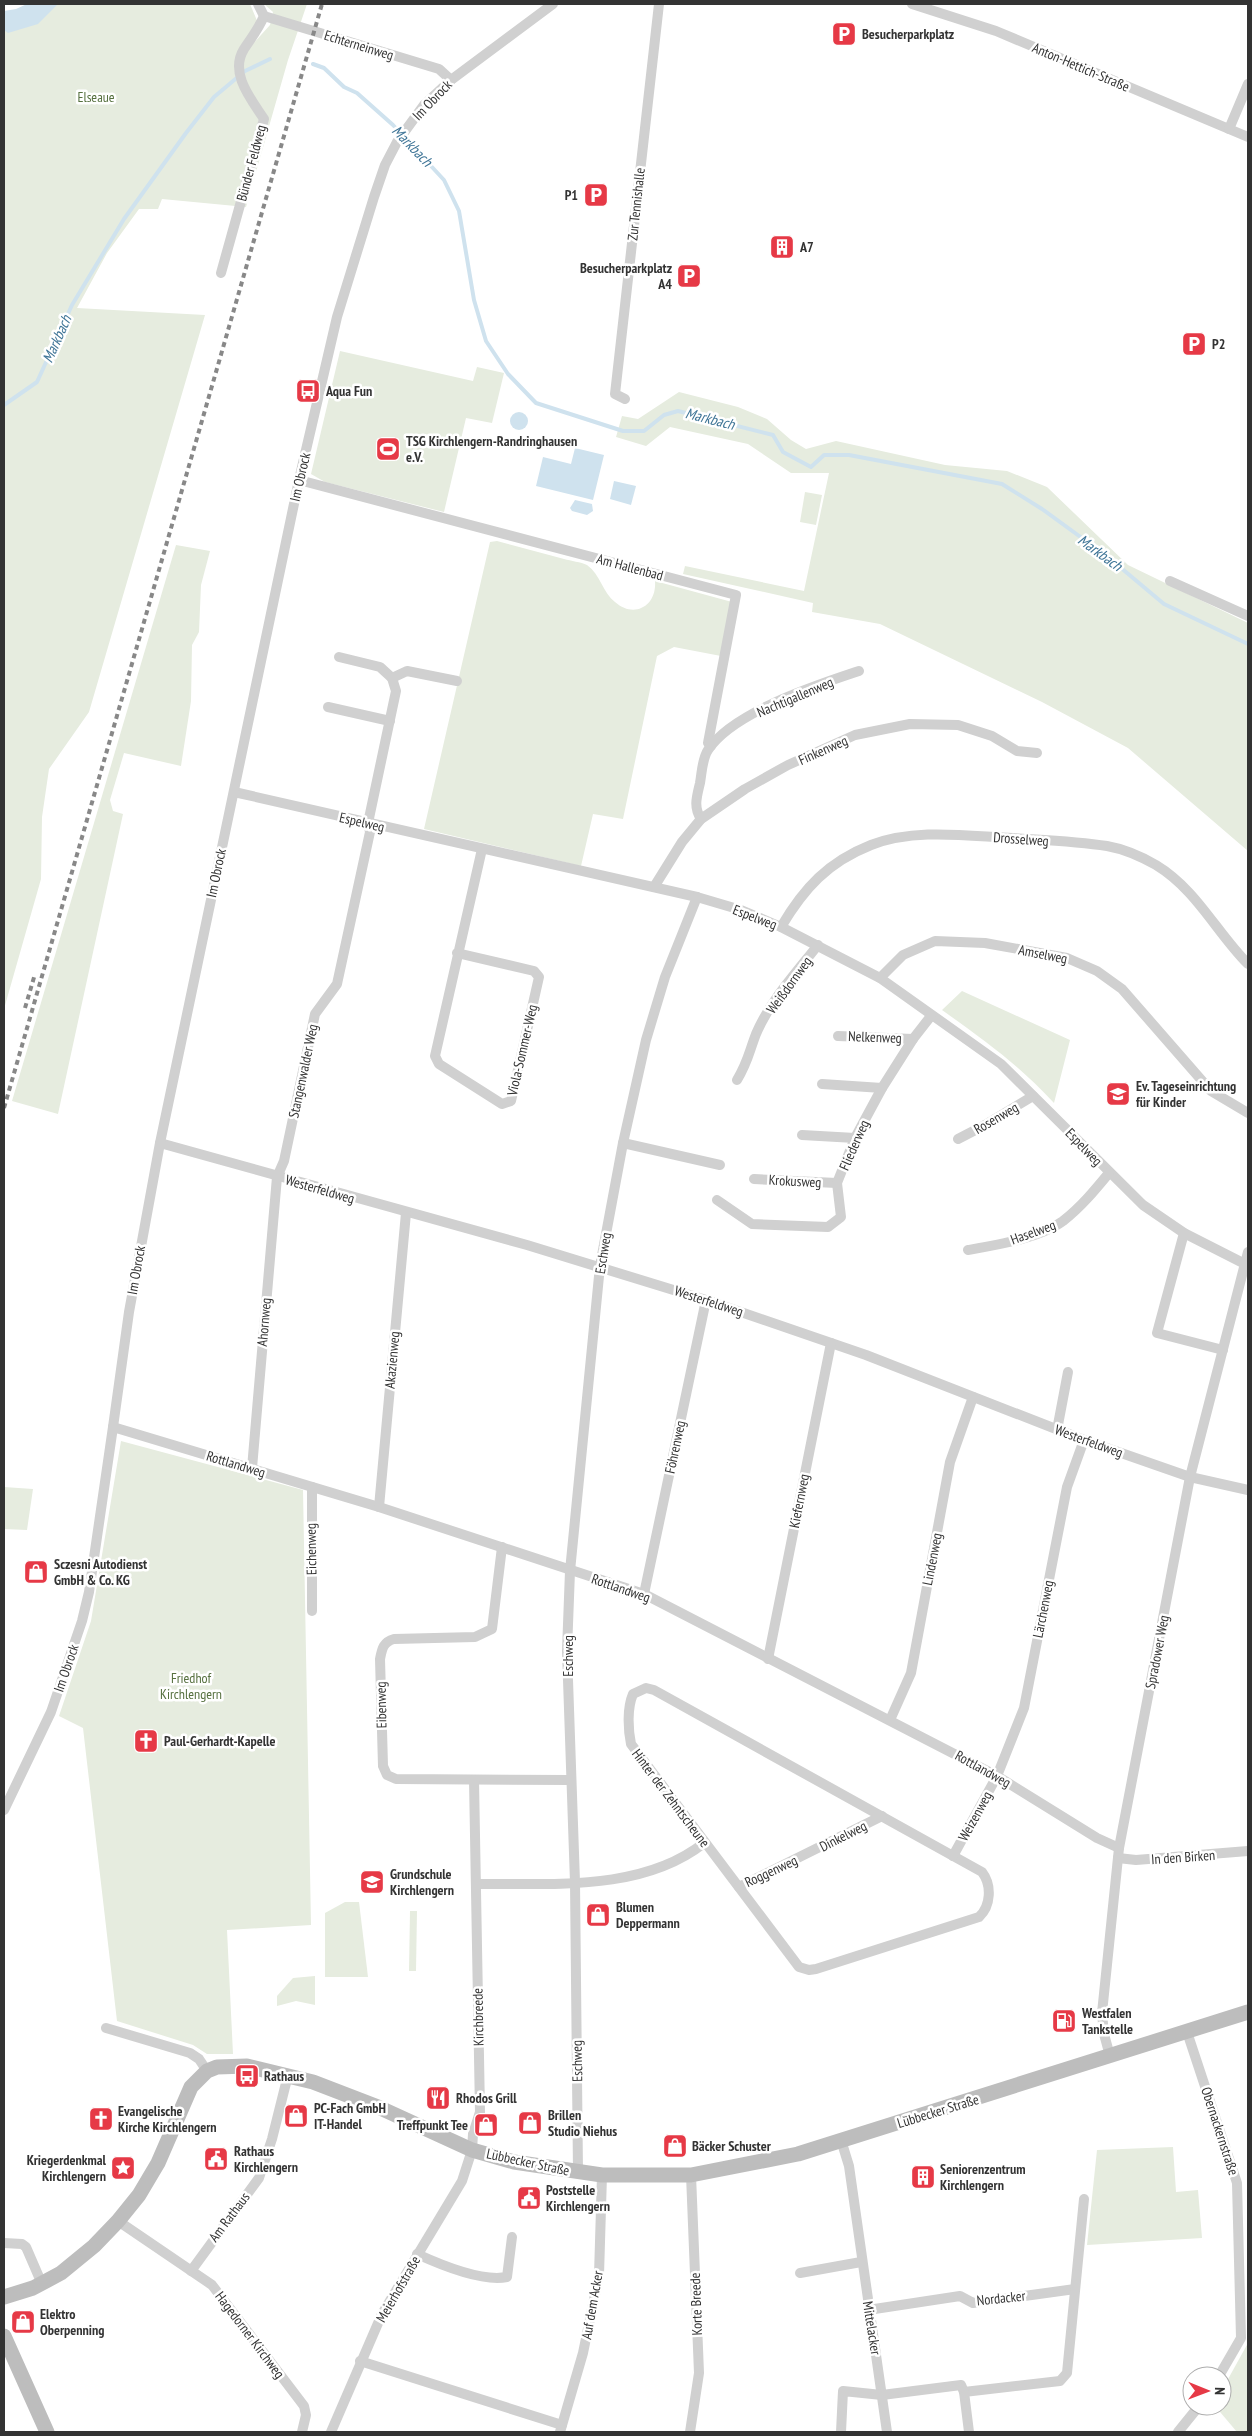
<svg xmlns="http://www.w3.org/2000/svg" width="1252" height="2436" viewBox="0 0 1252 2436" font-family="'PT Sans Narrow',sans-serif">
  <style>
    .green { fill: #e6ecdf }
    .water { fill: #cfe2ee }
    .lines { fill: none; stroke-linecap: round; stroke-linejoin: round }
    .stream { stroke: #cfe2ee; stroke-width: 4 }
    .street { stroke: #d0d0d0; stroke-width: 10 }
    .secondary { stroke: #bdbdbd; stroke-width: 15 }
    .rail { stroke: #888; stroke-width: 4; stroke-dasharray: 5 4; stroke-linecap: butt }
    .labels { text-anchor: middle; stroke-width: 5; stroke-linejoin: round; paint-order: stroke }
    .poi-label { font-size: 14px; font-weight: bold; fill: #333; stroke: #fff; text-anchor: start }
    .street-label { font-size: 14px; fill: #333; stroke: #fff }
    .park-label { font-size: 14px; fill: #56703f; stroke: #fff }
    .water-label { font-size: 15px; font-style: italic; fill: #3f7597; stroke: #fff }
  </style>
  <rect width="100%" height="100%" fill="#fff"/>
  <g class="green">
    <path d="M38 4H250L258 23 251 46 270 25 273 12 264 4H307L288 60 246 207 162 199 158 209H139L107 253 77 308 205 315 89 712 49 769 42 817 41 879 4 1009V19Z"/>
    <path d="M340 351 473 381 477 367 504 373 492 423 466 418 444 512 325 482 311 474Z"/>
    <path d="M679 392 738 407 767 419 791 440 806 449 836 441 945 465 1007 471 1047 487 1128 565 1248 623V851L1128 748 1042 702 880 624 812 612 813 603 683 574 685 566 804 591 829 473H791L748 444 670 427 646 446 616 437 622 416 638 419Z"/>
    <path d="M805 492 822 495 816 525 800 522Z"/>
    <path d="M497 541C519 547 542 553 564 559 571 561 581 562 587 565 600 574 603 593 615 602 634 619 657 606 655 581L732 602 721 656 674 647 657 656 623 819 593 814 581 866 424 829 490 542Z"/>
    <path d="M176 545 210 551 201 585 199 632 192 645 191 701 181 766 124 753 110 800 113 811 123 814 58 1114 12 1101Z"/>
    <path d="M962 991 1070 1040 1054 1103C1018 1064 985 1041 942 1010Z"/>
    <path d="M121 1441 303 1490 311 1925 227 1930 233 2054H207L193 2045 117 2021 83 1728 59 1716 91 1621Z"/>
    <path d="M4 1487 33 1489 27 1530 4 1529Z"/>
    <path d="M345 1902H359L368 1977H325V1913Z"/>
    <path d="M410 1911H417L416 1971H409Z"/>
    <path d="M315 1976V2005L296 2001 277 2006V1996L293 1978Z"/>
    <path d="M1173 2147 1176 2192 1198 2190 1202 2238 1087 2245 1097 2150Z"/>
    <path d="M1248 2343V2432H1237L1215 2406H1222V2390Z"/>
  </g>
  <g class="water">
    <path d="M27 4H58L38 24 8 33 4 30V11L16 9Z"/>
    <circle cx="519" cy="421" r="9"/>
    <path d="M575 448 604 455 593 500 536 486 543 457 571 464Z"/>
    <path d="M614 481 636 486 631 505 610 499Z"/>
    <path d="M575 500 592 504 593 511 587 515 572 511 570 508Z"/>
  </g>
  <g class="lines">
    <g class="stream">
      <path d="M313 64 324 68 344 87 357 93 393 125 444 180 459 211 474 300 486 341 508 374 536 403 623 431H644L664 415 678 411 773 435 783 452 811 467 824 455H849L1002 484 1042 509 1108 557 1164 604 1248 644"/>
      <path d="M4 405 37 382 72 305 124 219 186 133 214 97 245 71 270 59"/>
    </g>
    <g class="street">
      <path d="M912 4 996 31 1248 137"/>
      <path d="M264 16 439 69 451 80"/>
      <path d="M1229 129 1248 84"/>
      <path d="M221 273 264 119C251 99 229 73 244 49 252 37 259 28 264 16L258 4"/>
      <path d="M625 399 615 394 659 4"/>
      <path d="M299 480 736 595 708 743 711 746"/>
      <path d="M1170 581 1248 616"/>
      <path d="M339 657 380 667 392 678 407 671 457 681"/>
      <path d="M328 707 390 721"/>
      <path d="M234 792 697 897 741 910 781 927 880 978 1001 1064 1143 1205 1184 1233 1245 1264"/>
      <path d="M701 819C693 807 697 796 700 783 702 772 702 759 708 750 733 712 817 685 859 671"/>
      <path d="M654 887 682 842 701 819 745 789 788 765 855 735 910 724 958 725 992 736 1017 751 1037 753"/>
      <path d="M781 927C804 888 828 862 871 845 915 828 967 836 1013 838 1044 840 1076 841 1107 846 1124 849 1142 857 1156 865 1197 890 1216 932 1248 964"/>
      <path d="M457 953 534 971 539 977 511 1101 502 1104 439 1064 435 1056 482 849"/>
      <path d="M880 978 903 955 935 941 985 943 1067 958 1097 971 1122 989 1211 1091 1248 1113"/>
      <path d="M838 1036 913 1039"/>
      <path d="M737 1080C748 1062 749 1052 756 1034 770 1001 796 973 818 945"/>
      <path d="M822 1084 882 1088"/>
      <path d="M802 1135 855 1138"/>
      <path d="M958 1139 985 1125 1033 1096"/>
      <path d="M160 1143 527 1245 706 1300 866 1355 1084 1440 1190 1477 1248 1490"/>
      <path d="M623 1143 720 1165"/>
      <path d="M754 1179 837 1183"/>
      <path d="M717 1200 752 1224 828 1227 841 1217 837 1183 855 1138 882 1088 913 1039 931 1016"/>
      <path d="M1184 1233 1157 1333 1223 1350"/>
      <path d="M968 1250C997 1245 1040 1238 1063 1221 1081 1207 1095 1190 1109 1173"/>
      <path d="M113 1427 379 1507 644 1594 997 1776 1097 1838 1119 1848"/>
      <path d="M1057 1430 1068 1372"/>
      <path d="M252 1468 277 1177 284 1161 315 1014 337 984 370 832 368 823 396 691 392 678"/>
      <path d="M312 1487V1611"/>
      <path d="M379 1507 406 1213"/>
      <path d="M502 1547 492 1629 475 1637 394 1639C383 1642 382 1649 380 1659L383 1766 387 1775 396 1779 571 1780"/>
      <path d="M644 1594 706 1300"/>
      <path d="M768 1659 831 1343"/>
      <path d="M646 1688 654 1690 982 1872C992 1885 991 1906 979 1917L816 1969 809 1970 799 1967 631 1744C628 1729 627 1708 633 1694Z"/>
      <path d="M890 1720 911 1673 950 1462 973 1397"/>
      <path d="M4 1810 51 1712 82 1621 89 1592 113 1427 129 1312 160 1143 299 480 337 317 374 197 385 165 397 142 424 105 451 80 553 4"/>
      <path d="M953 1856 997 1776 1024 1708 1067 1487 1084 1440"/>
      <path d="M1118 1858 1136 1860 1248 1851"/>
      <path d="M476 1884C551 1883 642 1892 704 1843"/>
      <path d="M739 1887 882 1816"/>
      <path d="M106 2028 190 2053 199 2059 207 2071"/>
      <path d="M1187 2032 1237 2183 1241 2338 1219 2376"/>
      <path d="M1110 2056 1104 2034 1102 2013 1119 1848 1190 1477 1248 1252"/>
      <path d="M841 2140 849 2166 887 2432"/>
      <path d="M578 2173 575 1882 567 1651 570 1571 600 1266 623 1143 646 1040 665 977 697 897"/>
      <path d="M118 2221 212 2285 304 2406 306 2415 302 2432"/>
      <path d="M4 2243 22 2244 26 2247 42 2284"/>
      <path d="M417 2254C441 2265 482 2282 507 2277L512 2237"/>
      <path d="M191 2271 259 2178 272 2139 288 2075"/>
      <path d="M800 2273 861 2262"/>
      <path d="M868 2310 960 2296 973 2303 1075 2289"/>
      <path d="M360 2361 562 2425"/>
      <path d="M964 2392 1060 2381 1067 2373 1084 2199"/>
      <path d="M331 2432 382 2314 462 2181 472 2150 473 2134 480 2112 474 1780"/>
      <path d="M560 2432 583 2353 599 2275 602 2175"/>
      <path d="M690 2432 699 2373 691 2175"/>
      <path d="M841 2432 843 2391 882 2395 961 2385 964 2392 969 2432"/>
      <path d="M1178 2432 1199 2406"/>
    </g>
    <g class="secondary">
      <path d="M4 2297 33 2288 61 2273 94 2246 118 2221 139 2195 158 2163 191 2087 207 2071 217 2067 247 2066 313 2082 378 2107 472 2150 514 2162 602 2175H691L798 2154 1248 2012"/>
      <path d="M4 2336 47 2432"/>
    </g>
    <g class="rail">
      <path d="M25 1008 35 974"/>
      <path d="M4 1108 322 4"/>
    </g>
  </g>
  <defs>
    <symbol id="parking-square" viewBox="-11 -11 22 22"><rect x="-9" y="-9" width="18" height="18" rx="4" fill="#e63946" stroke="#fff"/><path d="M-3.5-5.5H1a3.5 3.5 0 0 1 0 7H-1V5.5H-3.5ZM-1-3.4V-.6H.8a1.4 1.4 0 0 0 0-2.8Z" fill="#fff"/></symbol>
    <symbol id="building-square" viewBox="-11 -11 22 22"><rect x="-9" y="-9" width="18" height="18" rx="4" fill="#e63946" stroke="#fff"/><path d="M-4-6H4V6H1V3H-1V6H-4ZM-2.5-4.3h1.7v1.8h-1.7ZM.8-4.3h1.7v1.8H.8ZM-2.5-1h1.7V.8h-1.7ZM.8-1h1.7V.8H.8Z" fill="#fff"/></symbol>
    <symbol id="bus-square" viewBox="-11 -11 22 22"><rect x="-9" y="-9" width="18" height="18" rx="4" fill="#e63946" stroke="#fff"/><path d="M-5-6H5V4H4V6H2V4H-2V6H-4V4H-5ZM-3.5-4V0h7V-4ZM-3.5 1.2v1.5H-2V1.2ZM2 1.2v1.5H3.5V1.2Z" fill="#fff"/></symbol>
    <symbol id="stadium-square" viewBox="-11 -11 22 22"><rect x="-9" y="-9" width="18" height="18" rx="4" fill="#e63946" stroke="#fff"/><path d="M0-5a6.5 5 0 1 0 0 10a6.5 5 0 1 0 0-10ZM-3.5-1.8h7v3.6h-7Z" fill="#fff"/></symbol>
    <symbol id="school-square" viewBox="-11 -11 22 22"><rect x="-9" y="-9" width="18" height="18" rx="4" fill="#e63946" stroke="#fff"/><path d="M0-5L7-2L0 1L-7-2ZM-4 1L0 2.5L4 1V4Q0 6-4 4Z" fill="#fff"/></symbol>
    <symbol id="shop-square" viewBox="-11 -11 22 22"><rect x="-9" y="-9" width="18" height="18" rx="4" fill="#e63946" stroke="#fff"/><path d="M-5-2.5h2.3a2.7 3.5 0 0 1 5.4 0H5L5.5 6h-11ZM-1.5-2.5h3a1.5 2.3 0 0 0-3 0Z" fill="#fff"/></symbol>
    <symbol id="church-square" viewBox="-11 -11 22 22"><rect x="-9" y="-9" width="18" height="18" rx="4" fill="#e63946" stroke="#fff"/><path d="M-1.2-6h2.4v3.5h3.3v2.4h-3.3V6h-2.4V-.1h-3.3v-2.4h3.3Z" fill="#fff"/></symbol>
    <symbol id="fuel-square" viewBox="-11 -11 22 22"><rect x="-9" y="-9" width="18" height="18" rx="4" fill="#e63946" stroke="#fff"/><path d="M-5.5-6h7V0h2V4h1.3V-2.5L3-4.5l.8-.8L6-3V5H2.5V1h-1V6h-7ZM-4.2-4.7v3.2H.2V-4.7Z" fill="#fff"/></symbol>
    <symbol id="restaurant-square" viewBox="-11 -11 22 22"><rect x="-9" y="-9" width="18" height="18" rx="4" fill="#e63946" stroke="#fff"/><path d="M-5-6h1v4h1v-4h1v4h1v-4h1v5L-1.5 .5V6h-2V.5L-5-1ZM5-6V6H3V1.5H1.5Q1.5-4 5-6Z" fill="#fff"/></symbol>
    <symbol id="civic-square" viewBox="-11 -11 22 22"><rect x="-9" y="-9" width="18" height="18" rx="4" fill="#e63946" stroke="#fff"/><path d="M-.6-6.5H3V-4.5H.6V-3L4-1V1h2V6H-6V1h2V-1L-.6-3ZM-1.2 2.5V6h2.4V2.5Z" fill="#fff"/></symbol>
    <symbol id="sight-square" viewBox="-11 -11 22 22"><rect x="-9" y="-9" width="18" height="18" rx="4" fill="#e63946" stroke="#fff"/><path d="M0-6L1.8-2.2L6-1.7L2.9 1.2L3.7 5.4L0 3.3L-3.7 5.4L-2.9 1.2L-6-1.7L-1.8-2.2Z" fill="#fff"/></symbol>
  </defs>
  <g fill-rule="evenodd">
    <use href="#parking-square" x="830" y="20" width="28" height="28"/>
    <use href="#parking-square" x="582" y="181" width="28" height="28"/>
    <use href="#building-square" x="768" y="233" width="28" height="28"/>
    <use href="#parking-square" x="675" y="262" width="28" height="28"/>
    <use href="#parking-square" x="1180" y="330" width="28" height="28"/>
    <use href="#bus-square" x="294" y="377" width="28" height="28"/>
    <use href="#stadium-square" x="374" y="435" width="28" height="28"/>
    <use href="#school-square" x="1104" y="1080" width="28" height="28"/>
    <use href="#shop-square" x="22" y="1558" width="28" height="28"/>
    <use href="#church-square" x="132" y="1727" width="28" height="28"/>
    <use href="#school-square" x="358" y="1868" width="28" height="28"/>
    <use href="#shop-square" x="584" y="1901" width="28" height="28"/>
    <use href="#fuel-square" x="1050" y="2007" width="28" height="28"/>
    <use href="#bus-square" x="233" y="2062" width="28" height="28"/>
    <use href="#restaurant-square" x="424" y="2084" width="28" height="28"/>
    <use href="#shop-square" x="282" y="2102" width="28" height="28"/>
    <use href="#church-square" x="87" y="2105" width="28" height="28"/>
    <use href="#shop-square" x="516" y="2109" width="28" height="28"/>
    <use href="#shop-square" x="472" y="2111" width="28" height="28"/>
    <use href="#shop-square" x="661" y="2132" width="28" height="28"/>
    <use href="#civic-square" x="202" y="2145" width="28" height="28"/>
    <use href="#sight-square" x="109" y="2154" width="28" height="28"/>
    <use href="#building-square" x="909" y="2163" width="28" height="28"/>
    <use href="#civic-square" x="515" y="2184" width="28" height="28"/>
    <use href="#shop-square" x="9" y="2308" width="28" height="28"/>
  </g>
  <g class="labels">
    <g class="poi-label">
      <text x="862" y="39">Besucherparkplatz</text>
      <text x="578" y="200" text-anchor="end">P1</text>
      <text x="800" y="252">A7</text>
      <text x="672" y="273" text-anchor="end">Besucherparkplatz<tspan x="672" dy="16">A4</tspan></text>
      <text x="1212" y="349">P2</text>
      <text x="326" y="396">Aqua Fun</text>
      <text x="406" y="446">TSG Kirchlengern-Randringhausen<tspan x="406" dy="16">e.V.</tspan></text>
      <text x="1136" y="1091">Ev. Tageseinrichtung<tspan x="1136" dy="16">für Kinder</tspan></text>
      <text x="54" y="1569">Sczesni Autodienst<tspan x="54" dy="16">GmbH &amp; Co. KG</tspan></text>
      <text x="164" y="1746">Paul-Gerhardt-Kapelle</text>
      <text x="390" y="1879">Grundschule<tspan x="390" dy="16">Kirchlengern</tspan></text>
      <text x="616" y="1912">Blumen<tspan x="616" dy="16">Deppermann</tspan></text>
      <text x="1082" y="2018">Westfalen<tspan x="1082" dy="16">Tankstelle</tspan></text>
      <text x="264" y="2081">Rathaus</text>
      <text x="456" y="2103">Rhodos Grill</text>
      <text x="314" y="2113">PC-Fach GmbH<tspan x="314" dy="16">IT-Handel</tspan></text>
      <text x="118" y="2116">Evangelische<tspan x="118" dy="16">Kirche Kirchlengern</tspan></text>
      <text x="548" y="2120">Brillen<tspan x="548" dy="16">Studio Niehus</tspan></text>
      <text x="468" y="2130" text-anchor="end">Treffpunkt Tee</text>
      <text x="692" y="2151">Bäcker Schuster</text>
      <text x="234" y="2156">Rathaus<tspan x="234" dy="16">Kirchlengern</tspan></text>
      <text x="106" y="2165" text-anchor="end">Kriegerdenkmal<tspan x="106" dy="16">Kirchlengern</tspan></text>
      <text x="940" y="2174">Seniorenzentrum<tspan x="940" dy="16">Kirchlengern</tspan></text>
      <text x="546" y="2195">Poststelle<tspan x="546" dy="16">Kirchlengern</tspan></text>
      <text x="40" y="2319">Elektro<tspan x="40" dy="16">Oberpenning</tspan></text>
    </g>
    <g class="street-label">
      <text transform="translate(359 45) rotate(17)" y="5">Echterneinweg</text>
      <text transform="translate(1081 67) rotate(23)" y="5">Anton-Hettich-Straße</text>
      <text transform="translate(432 100) rotate(-46)" y="5">Im Obrock</text>
      <text transform="translate(251 163) rotate(-75)" y="5">Bünder Feldweg</text>
      <text transform="translate(636 204) rotate(-84)" y="5">Zur Tennishalle</text>
      <text transform="translate(300 477) rotate(-77)" y="5">Im Obrock</text>
      <text transform="translate(630 567) rotate(15)" y="5">Am Hallenbad</text>
      <text transform="translate(795 697) rotate(-23)" y="5">Nachtigallenweg</text>
      <text transform="translate(823 750) rotate(-24)" y="5">Finkenweg</text>
      <text transform="translate(362 822) rotate(13)" y="5">Espelweg</text>
      <text transform="translate(1021 839) rotate(4)" y="5">Drosselweg</text>
      <text transform="translate(216 873) rotate(-78)" y="5">Im Obrock</text>
      <text transform="translate(755 917) rotate(21)" y="5">Espelweg</text>
      <text transform="translate(1043 954) rotate(11)" y="5">Amselweg</text>
      <text transform="translate(789 985) rotate(-54)" y="5">Weißdornweg</text>
      <text transform="translate(875 1037) rotate(2)" y="5">Nelkenweg</text>
      <text transform="translate(522 1050) rotate(-77)" y="5">Viola-Sommer-Weg</text>
      <text transform="translate(303 1071) rotate(-78)" y="5">Stangenwalder Weg</text>
      <text transform="translate(996 1118) rotate(-30)" y="5">Rosenweg</text>
      <text transform="translate(854 1145) rotate(-66)" y="5">Fliederweg</text>
      <text transform="translate(1084 1147) rotate(46)" y="5">Espelweg</text>
      <text transform="translate(795 1181) rotate(3)" y="5">Krokusweg</text>
      <text transform="translate(320 1189) rotate(16)" y="5">Westerfeldweg</text>
      <text transform="translate(1033 1232) rotate(-20)" y="5">Haselweg</text>
      <text transform="translate(603 1253) rotate(-81)" y="5">Eschweg</text>
      <text transform="translate(136 1270) rotate(-80)" y="5">Im Obrock</text>
      <text transform="translate(709 1301) rotate(18)" y="5">Westerfeldweg</text>
      <text transform="translate(264 1322) rotate(-85)" y="5">Ahornweg</text>
      <text transform="translate(392 1360) rotate(-85)" y="5">Akazienweg</text>
      <text transform="translate(1089 1441) rotate(20)" y="5">Westerfeldweg</text>
      <text transform="translate(675 1447) rotate(-78)" y="5">Föhrenweg</text>
      <text transform="translate(236 1464) rotate(17)" y="5">Rottlandweg</text>
      <text transform="translate(799 1501) rotate(-79)" y="5">Kiefernweg</text>
      <text transform="translate(311 1549) rotate(-91)" y="5">Eichenweg</text>
      <text transform="translate(932 1559) rotate(-79)" y="5">Lindenweg</text>
      <text transform="translate(621 1588) rotate(19)" y="5">Rottlandweg</text>
      <text transform="translate(1043 1609) rotate(-79)" y="5">Lärchenweg</text>
      <text transform="translate(1157 1652) rotate(-79)" y="5">Spradower Weg</text>
      <text transform="translate(568 1656) rotate(-90)" y="5">Eschweg</text>
      <text transform="translate(66 1668) rotate(-71)" y="5">Im Obrock</text>
      <text transform="translate(381 1705) rotate(-91)" y="5">Eibenweg</text>
      <text transform="translate(983 1769) rotate(29)" y="5">Rottlandweg</text>
      <text transform="translate(671 1798) rotate(53)" y="5">Hinter der Zehntscheune</text>
      <text transform="translate(975 1816) rotate(-61)" y="5">Weizenweg</text>
      <text transform="translate(843 1836) rotate(-27)" y="5">Dinkelweg</text>
      <text transform="translate(1183 1857) rotate(-4)" y="5">In den Birken</text>
      <text transform="translate(771 1871) rotate(-25)" y="5">Roggenweg</text>
      <text transform="translate(478 2017) rotate(-91)" y="5">Kirchbreede</text>
      <text transform="translate(577 2061) rotate(-91)" y="5">Eschweg</text>
      <text transform="translate(938 2111) rotate(-17)" y="5">Lübbecker Straße</text>
      <text transform="translate(1220 2131) rotate(72)" y="5">Obernackernstraße</text>
      <text transform="translate(528 2162) rotate(12)" y="5">Lübbecker Straße</text>
      <text transform="translate(229 2217) rotate(-53)" y="5">Am Rathaus</text>
      <text transform="translate(398 2289) rotate(-60)" y="5">Meierhofstraße</text>
      <text transform="translate(1001 2298) rotate(-6)" y="5">Nordacker</text>
      <text transform="translate(696 2304) rotate(-92)" y="5">Korte Breede</text>
      <text transform="translate(592 2305) rotate(-80)" y="5">Auf dem Acker</text>
      <text transform="translate(872 2328) rotate(81)" y="5">Mittelacker</text>
      <text transform="translate(250 2335) rotate(53)" y="5">Hagedorner Kirchweg</text>
    </g>
    <g class="park-label">
      <text x="96" y="102">Elseaue</text>
      <text x="191" y="1683">Friedhof<tspan x="191" dy="16">Kirchlengern</tspan></text>
    </g>
    <g class="water-label">
      <text transform="translate(412 146) rotate(46)" y="5">Markbach</text>
      <text transform="translate(57 339) rotate(-66)" y="5">Markbach</text>
      <text transform="translate(710 419) rotate(14)" y="5">Markbach</text>
      <text transform="translate(1100 553) rotate(36)" y="5">Markbach</text>
    </g>
  </g>
  <rect width="1252" height="2436" fill="none" stroke="#333333" stroke-width="10"/>
  <g transform="translate(1207 2391) rotate(91)"><circle r="24" fill="#ffffff" stroke="#adadad"/>
  <path d="M0-4L9 19L0 12L-9 19Z" fill="#e63946"/>
  <text y="-8" font-size="14" font-weight="bold" text-anchor="middle" fill="#333333">N</text>
  </g>
</svg>
